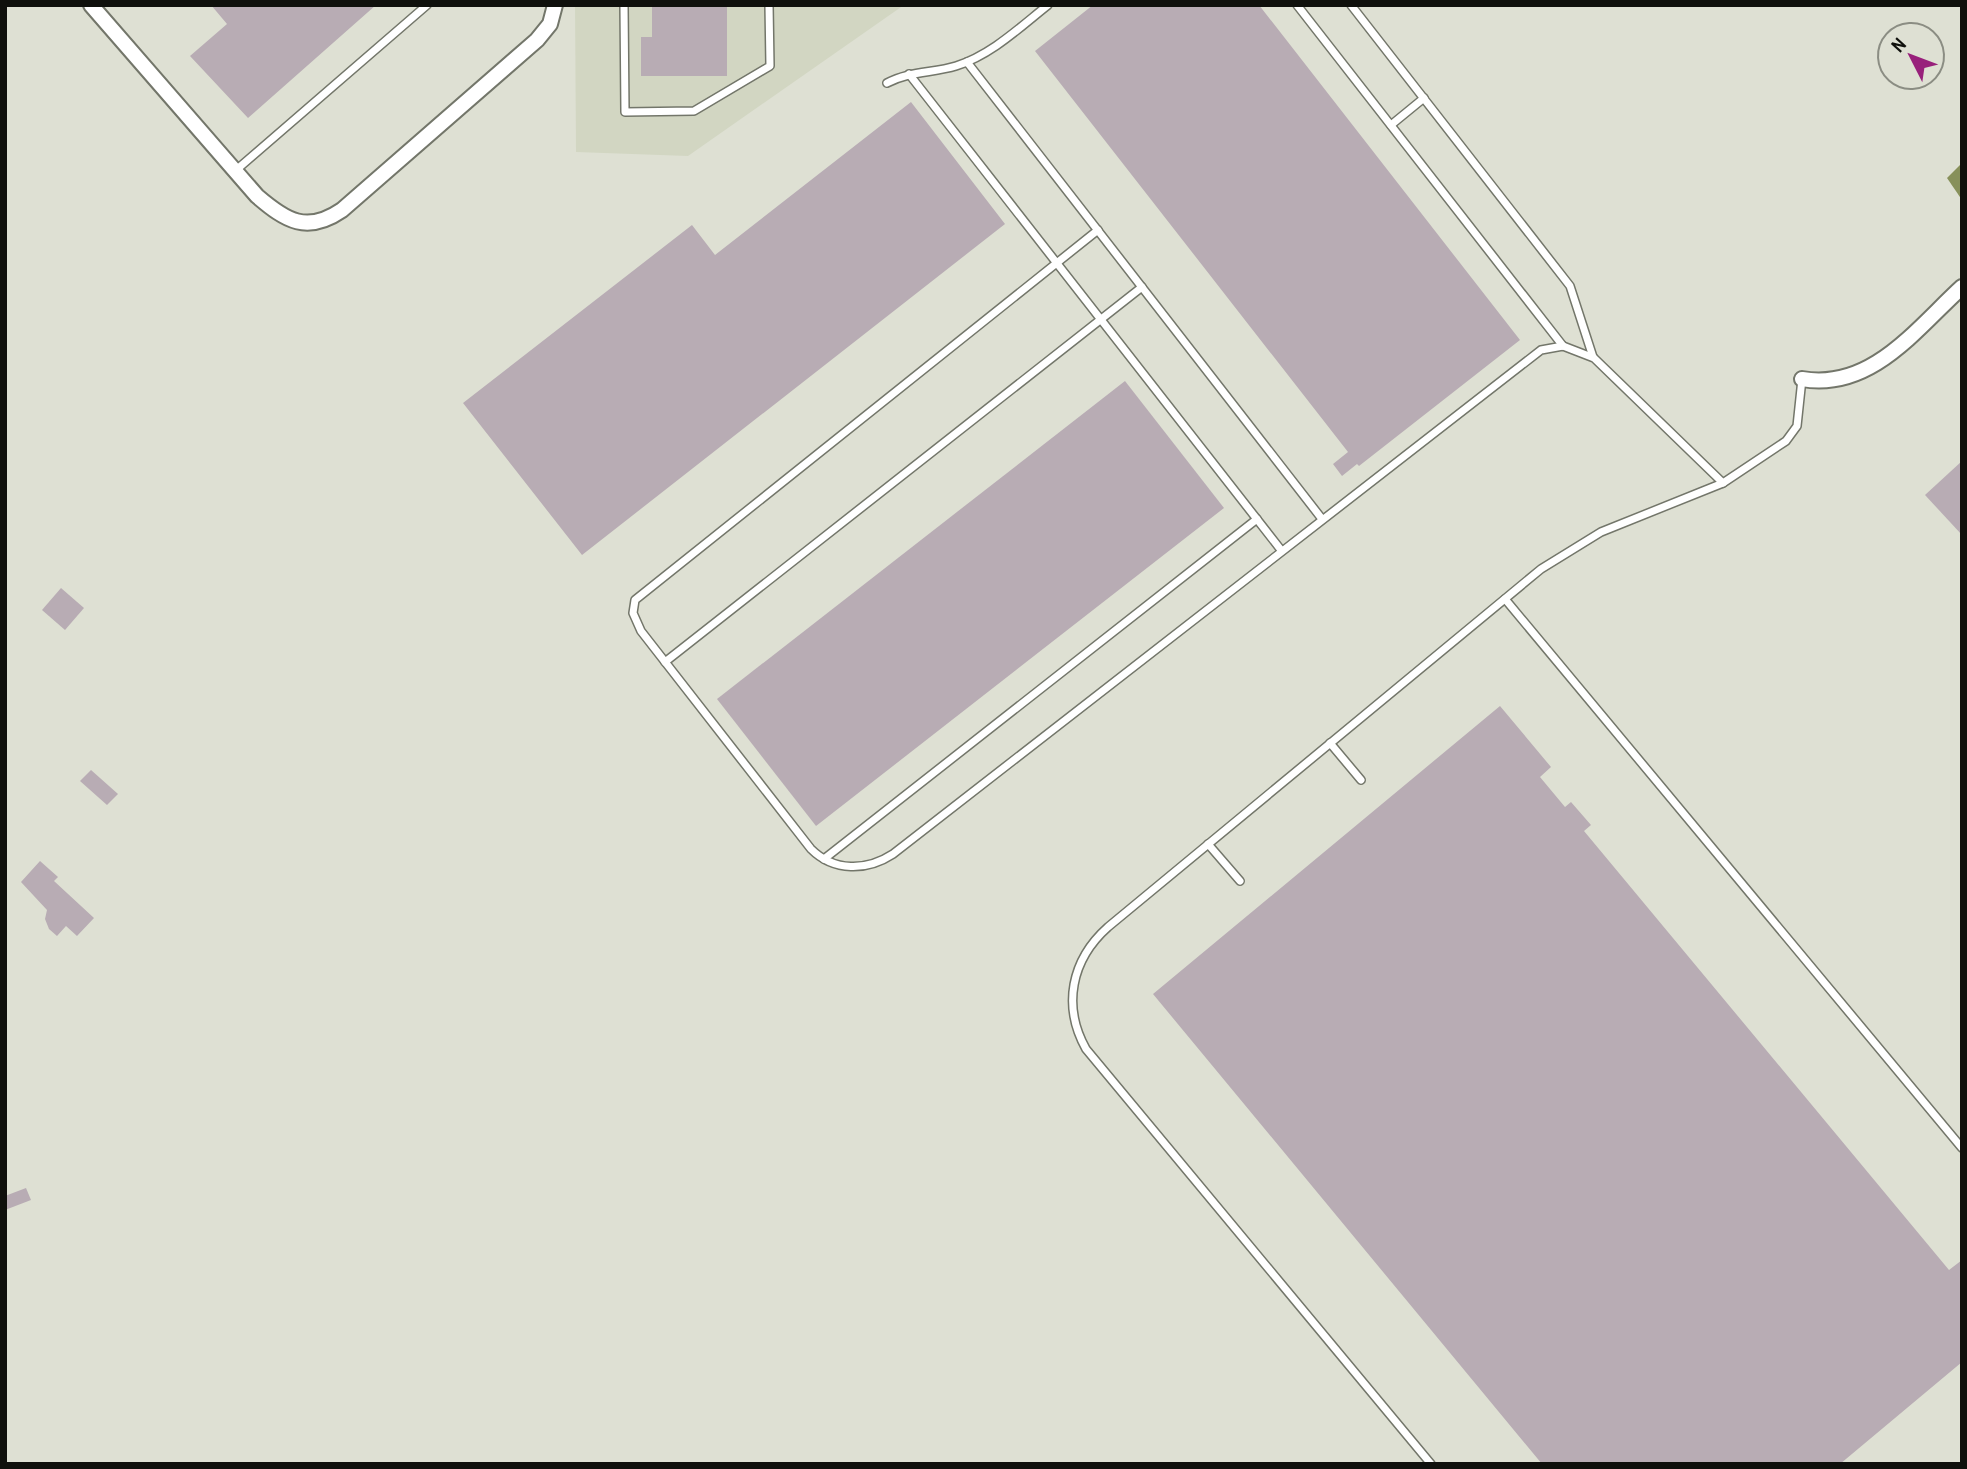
<svg xmlns="http://www.w3.org/2000/svg" width="1967" height="1469" viewBox="0 0 1967 1469" font-family="'Archivo Narrow',sans-serif">
  <style>
    .built { fill: #d2d6c2 }
    .water { fill: #87905a }
    .building { fill: #b8acb4 }
    .lines { fill: none; stroke-linecap: round; stroke-linejoin: round }
    .service-casing { stroke: #73766a; stroke-width: 10 }
    .minor-casing { stroke: #73766a; stroke-width: 18 }
    .service { stroke: #fff; stroke-width: 7 }
    .minor { stroke: #fff; stroke-width: 14 }
  </style>
  <rect width="100%" height="100%" fill="#dee0d3"/>
  <path class="built" d="M575 5H904L688 156 576 152Z"/>
  <path class="water" d="M1962 163V200L1947 178Z"/>
  <g class="building">
    <path d="M211 5H376L248 118 190 56 227 24Z"/>
    <path d="M652 5H727V76H641V37H652Z"/>
    <path d="M1093 5H1259L1520 340 1359 466 1357 464 1342 476 1333 464 1348 452 1035 51Z"/>
    <path d="M911 102 1005 224 582 555 463 403 692 225 715 255Z"/>
    <path d="M1125 381 1224 508 816 826 717 699Z"/>
    <path d="M1962 461V535L1925 495Z"/>
    <path d="M61 588 84 608 65 630 42 610Z"/>
    <path d="M1500 706 1551 767 1540 777 1565 807 1571 802 1591 825 1584 831 1949 1270 1962 1260V1362L1840 1464H1542L1153 994Z"/>
    <path d="M91 770 118 794 107 805 80 781Z"/>
    <path d="M40 861 58 877 54 881 94 918 77 936 66 926 57 936 49 929 45 919 47 910 21 882Z"/>
    <path d="M26 1188 31 1200 5 1210V1196Z"/>
  </g>
  <g class="lines">
    <defs>
      <g id="service">
        <path d="M624 5 625 112 694 111 770 66 769 5"/>
        <path d="M1297 5 1563 346"/>
        <path d="M1351 5 1570 286 1593 357"/>
        <path d="M967 62 1322 519"/>
        <path d="M909 74 1281 550"/>
        <path d="M887 83C909 71 933 73 956 66 991 55 1019 28 1048 5"/>
        <path d="M1391 125 1424 98"/>
        <path d="M235 171 427 5"/>
        <path d="M1098 230 635 600 633 613 641 631 811 849C834 872 867 871 893 854L1541 350 1563 346 1594 358 1723 483 1786 441 1797 426 1802 379"/>
        <path d="M1505 599 1962 1148"/>
        <path d="M665 662 1142 287"/>
        <path d="M1330 743 1361 780"/>
        <path d="M1208 844 1240 881"/>
        <path d="M824 859 1257 519"/>
        <path d="M1431 1464 1086 1049C1062 1006 1071 960 1108 927L1541 569 1601 532 1723 483"/>
      </g>
      <g id="minor">
        <path d="M91 5 257 196C286 221 307 234 342 210L537 40 550 24 555 5"/>
        <path d="M1802 379C1871 391 1916 329 1962 287"/>
      </g>
    </defs>
    <use href="#service" class="service-casing"/>
    <use href="#minor" class="minor-casing"/>
    <use href="#service" class="service"/>
    <use href="#minor" class="minor"/>
  </g>
  <rect width="1967" height="1469" fill="none" stroke="#0f100c" stroke-width="14"/>
  <g transform="translate(1911 56) rotate(312)"><circle r="33" fill="#dee0d3" stroke="#8b8d83" stroke-width="2"/>
  <path d="M0-5L12 26L0 18L-12 26Z" fill="#98207b"/>
  <text y="-10" font-size="19" font-weight="bold" text-anchor="middle" fill="#0f100c">N</text>
  </g>
</svg>
